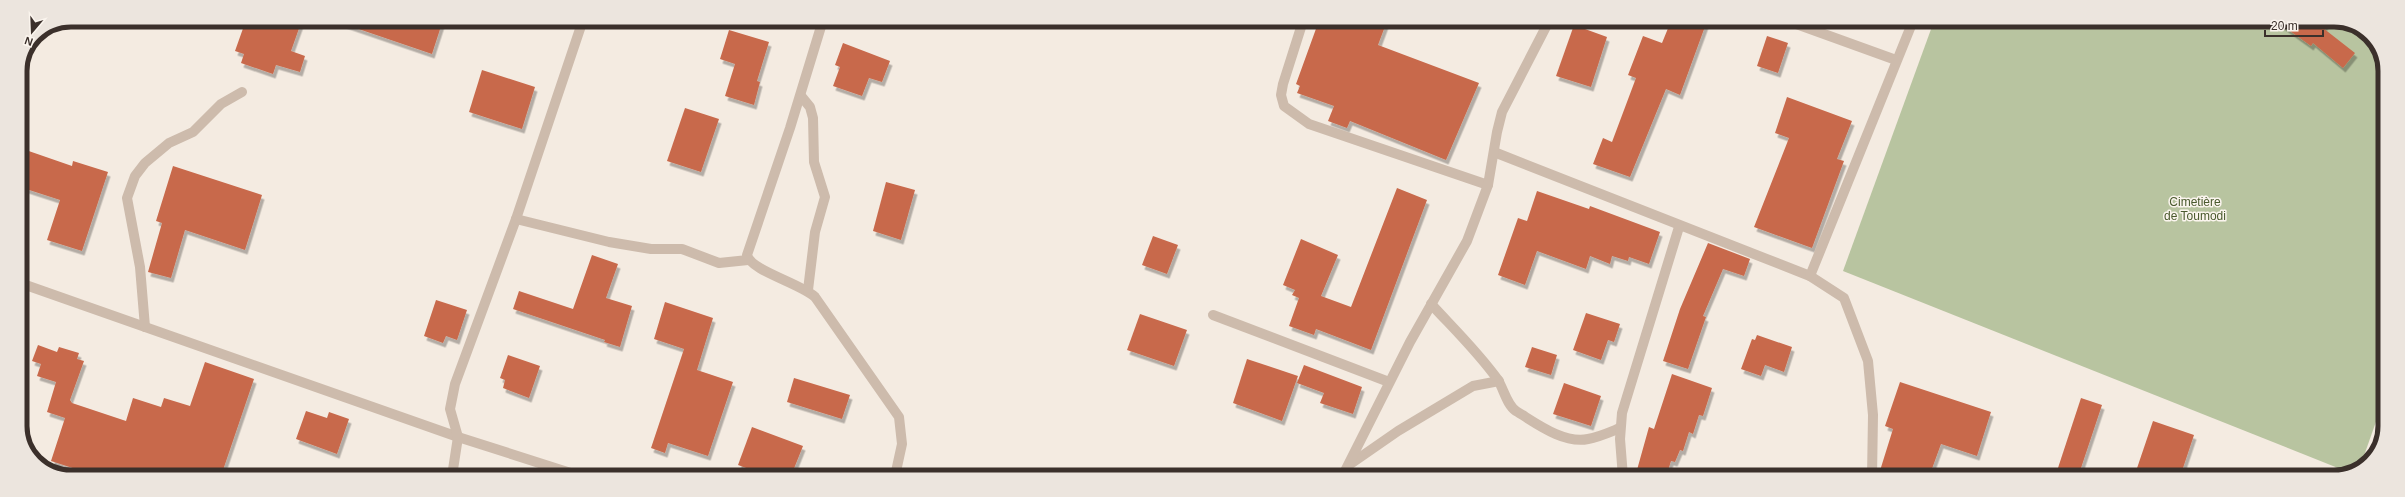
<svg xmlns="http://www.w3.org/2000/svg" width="2405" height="497" viewBox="0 0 2405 497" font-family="Helvetica,sans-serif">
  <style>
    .green { fill: #b8c4a0 }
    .building { fill: #c8694b; filter: url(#shadow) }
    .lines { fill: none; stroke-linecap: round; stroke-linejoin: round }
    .minor { stroke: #cdbbac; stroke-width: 10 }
    .labels { text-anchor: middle; stroke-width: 3; stroke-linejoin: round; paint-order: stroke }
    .park-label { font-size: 12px; fill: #4a5a2e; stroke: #fbf5ee }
    .rim { fill: none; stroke: #3b302b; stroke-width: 5 }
  </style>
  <defs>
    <filter id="shadow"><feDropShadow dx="2.5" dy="4.5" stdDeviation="0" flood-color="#0004"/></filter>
  </defs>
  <rect width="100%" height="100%" fill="#f4ebe1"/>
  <path class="green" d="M1934 21H2343L2372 37 2385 68 2384 399 2360 467 2348 472 1843 271Z"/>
  <g class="building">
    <path d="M246 20H302L291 51 305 56 300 72 276 65 273 74 241 63 244 54 235 51Z"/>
    <path d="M341 20H443L432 54 341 23Z"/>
    <path d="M1324 21H1387L1378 45 1479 83 1446 160 1350 121 1347 128 1328 121 1334 106 1297 93 1300 86 1296 84 1317 26 1321 28Z"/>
    <path d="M1671 21H1707L1680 95 1666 89 1630 177 1593 164 1603 138 1612 142 1636 78 1628 75 1643 36 1662 43Z"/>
    <path d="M2276 21H2329L2323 28 2355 53 2343 68 2313 43 2311 46Z"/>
    <path d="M1574 25 1607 37 1591 87 1556 76Z"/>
    <path d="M729 30 769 42 757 81 760 82 754 105 725 96 735 64 720 59Z"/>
    <path d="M1767 36 1788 43 1778 73 1757 66Z"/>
    <path d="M843 43 890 61 882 82 869 78 862 96 833 86 840 67 835 65Z"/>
    <path d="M482 70 535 87 522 129 469 112Z"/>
    <path d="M1787 97 1852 121 1837 159 1844 161 1812 248 1754 227 1789 138 1775 133Z"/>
    <path d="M685 108 719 119 701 172 667 161Z"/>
    <path d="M20 148 72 166 73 161 108 172 82 251 47 240 60 200 20 187Z"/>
    <path d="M173 166 262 195 245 250 185 230 171 278 148 272 162 223 156 221Z"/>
    <path d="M886 182 915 190 901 240 873 231Z"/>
    <path d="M1397 188 1427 200 1371 350 1316 329 1314 335 1289 326 1299 298 1292 295 1295 290 1283 285 1301 239 1338 255 1321 296 1351 307Z"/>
    <path d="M1537 191 1589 209 1590 206 1660 232 1649 264 1629 257 1628 261 1612 256 1610 264 1590 256 1586 269 1537 251 1525 285 1498 275 1518 218 1527 221Z"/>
    <path d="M1153 236 1178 245 1167 274 1142 265Z"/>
    <path d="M1708 243 1750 259 1744 276 1723 269 1703 316 1706 317 1688 369 1663 361 1680 309Z"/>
    <path d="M592 255 618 264 606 298 632 306 620 347 604 342 605 340 513 309 519 291 573 309Z"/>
    <path d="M436 300 467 310 457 340 446 336 443 343 424 336Z"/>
    <path d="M665 302 713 318 697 370 733 382 708 456 668 443 665 453 651 448 684 349 654 339Z"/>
    <path d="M1586 313 1620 324 1614 342 1608 340 1601 360 1573 350Z"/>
    <path d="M1140 314 1187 330 1174 366 1127 350Z"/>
    <path d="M1757 335 1792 347 1784 372 1765 365 1761 376 1741 369 1752 339 1755 340Z"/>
    <path d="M38 345 57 352 59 347 79 353 77 359 84 361 70 400 72 403 126 421 133 398 161 407 164 398 190 406 205 362 254 379 221 476H87L88 473 51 461 65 418 47 412 56 382 37 376 41 364 32 361Z"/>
    <path d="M1532 347 1557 355 1551 375 1525 367Z"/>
    <path d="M508 355 540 366 529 398 503 388 505 380 500 378Z"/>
    <path d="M1247 359 1298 376 1282 421 1233 403Z"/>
    <path d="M1304 365 1362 387 1353 414 1320 403 1324 393 1297 383Z"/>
    <path d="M1672 374 1712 388 1703 416 1699 415 1693 434 1689 432 1683 451 1680 450 1675 462 1671 461 1666 477H1635L1649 427 1654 429Z"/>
    <path d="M794 378 850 395 842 419 787 402Z"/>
    <path d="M1900 382 1991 412 1977 456 1941 444 1929 477H1878L1893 429 1885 426Z"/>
    <path d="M1564 383 1601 396 1591 426 1553 414Z"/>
    <path d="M2081 398 2102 405 2078 477H2055Z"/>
    <path d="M306 411 327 418 329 412 349 419 337 454 296 439Z"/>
    <path d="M2153 421 2194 435 2180 477H2134Z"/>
    <path d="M752 427 803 446 791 476H768L738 465Z"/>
  </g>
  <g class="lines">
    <g class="minor">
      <path d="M823 20 790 128 747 255C751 271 800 283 815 297L899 417 902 444 895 476"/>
      <path d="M1303 21 1283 84 1281 95 1284 106 1309 124 1488 185"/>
      <path d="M1788 21 1896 60"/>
      <path d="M801 96 810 107 813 118 814 162 825 197 815 232 808 290"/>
      <path d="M1494 152 1810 276 1844 298 1868 361 1873 415 1872 477"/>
      <path d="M516 219 609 242 651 249H682L719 263 748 260"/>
      <path d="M1810 276 1913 21"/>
      <path d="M20 283 458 437 580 476"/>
      <path d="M1431 304C1454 329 1478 352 1498 380 1504 390 1507 405 1516 411 1536 423 1563 444 1588 439 1599 437 1610 432 1620 428"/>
      <path d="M1213 315 1389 382"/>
      <path d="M145 327 140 267 127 198 135 176 145 163 169 143 193 132 221 104 242 92"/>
      <path d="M1349 465 1398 431 1473 386 1499 381"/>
      <path d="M452 476 458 437 450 409 455 384 516 219 583 20"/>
      <path d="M1342 477 1410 342 1467 241 1488 185 1497 132 1502 112 1549 21"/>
      <path d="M1623 477 1620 439 1622 413 1679 227"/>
    </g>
  </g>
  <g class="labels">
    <g class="park-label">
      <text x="2195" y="206">Cimetière<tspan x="2195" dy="14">de Toumodi</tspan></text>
    </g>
  </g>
  <path d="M0 0H2405V497H0ZM71 27H2334A44 44 0 0 1 2378 71V426A44 44 0 0 1 2334 470H71A44 44 0 0 1 27 426V71A44 44 0 0 1 71 27Z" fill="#ece5de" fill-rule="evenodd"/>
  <path class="rim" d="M71 27H2334A44 44 0 0 1 2378 71V426A44 44 0 0 1 2334 470H71A44 44 0 0 1 27 426V71A44 44 0 0 1 71 27Z"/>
  <g transform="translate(32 32) rotate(199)" stroke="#fbf5ee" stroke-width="3" paint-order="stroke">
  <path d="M0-3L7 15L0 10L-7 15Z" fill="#3b302b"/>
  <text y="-6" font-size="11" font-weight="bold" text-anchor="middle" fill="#3b302b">N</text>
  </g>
  <path d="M2265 30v6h58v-6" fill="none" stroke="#3b302b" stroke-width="2"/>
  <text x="2271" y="30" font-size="12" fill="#3b302b" stroke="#fbf5ee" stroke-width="3" paint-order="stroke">20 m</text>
</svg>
